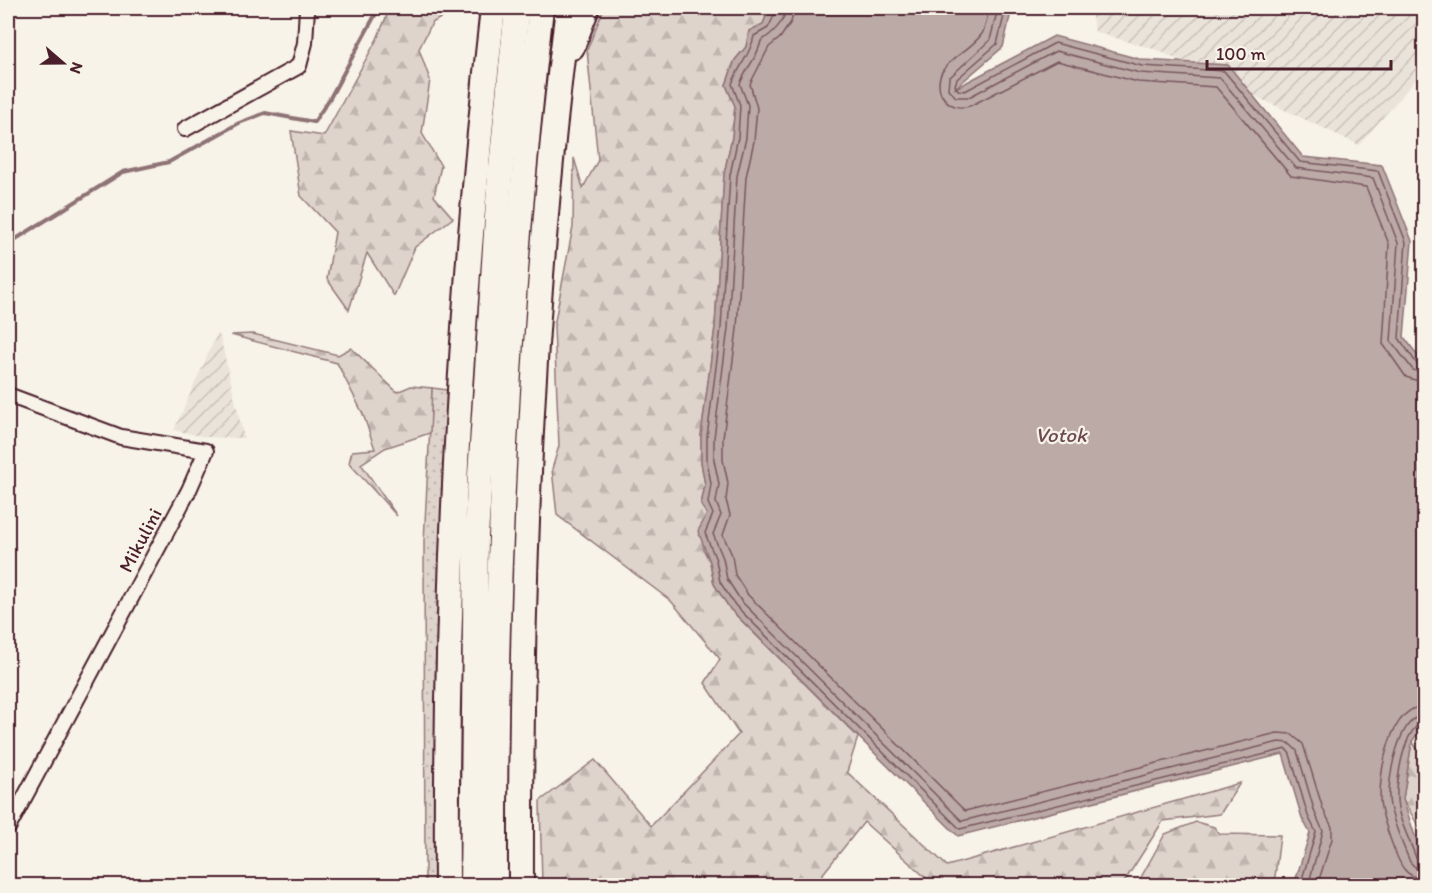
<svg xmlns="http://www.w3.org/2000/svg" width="1432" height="893" viewBox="0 0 1432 893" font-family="Itim,sans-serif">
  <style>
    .industrial { fill: url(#industrial-furrows) }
    .grass { fill: url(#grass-dots); stroke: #947a7c; stroke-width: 1.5 }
    .forest { fill: url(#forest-firs); stroke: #947a7c; stroke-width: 1.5 }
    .water { fill: #bcaaa7; stroke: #8e7275; stroke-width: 1.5 }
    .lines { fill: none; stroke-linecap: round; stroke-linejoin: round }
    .shore { stroke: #78575d; stroke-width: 1.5 }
    .stream { stroke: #8e7275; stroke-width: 4 }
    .minor-casing { stroke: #4a1f2b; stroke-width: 18 }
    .motorway-casing { stroke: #4a1f2b; stroke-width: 28 }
    .minor { stroke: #f7f3e8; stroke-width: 14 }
    .motorway { stroke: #f7f3e8; stroke-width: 24 }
    .labels { text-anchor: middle; stroke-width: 4.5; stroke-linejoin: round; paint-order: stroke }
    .street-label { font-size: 20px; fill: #4a1f2b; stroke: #f7f3e8 }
    .water-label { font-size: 21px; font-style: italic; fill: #6c4950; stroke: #f7f3e8 }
  </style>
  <defs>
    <pattern id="industrial-furrows" width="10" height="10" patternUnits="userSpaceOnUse" patternTransform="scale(1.5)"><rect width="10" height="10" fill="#eae3da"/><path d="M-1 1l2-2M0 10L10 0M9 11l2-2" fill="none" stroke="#cac2bb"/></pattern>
    <pattern id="grass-dots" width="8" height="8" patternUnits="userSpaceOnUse" patternTransform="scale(1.5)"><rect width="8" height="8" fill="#ded4cc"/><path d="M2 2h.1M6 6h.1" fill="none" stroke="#c0b6af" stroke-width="1.8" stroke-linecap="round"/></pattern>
    <pattern id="forest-firs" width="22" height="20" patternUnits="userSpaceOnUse" patternTransform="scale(1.5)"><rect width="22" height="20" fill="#ded4cc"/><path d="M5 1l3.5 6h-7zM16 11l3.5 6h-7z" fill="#c0b6af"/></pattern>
  </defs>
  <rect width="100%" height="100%" fill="#f7f3e8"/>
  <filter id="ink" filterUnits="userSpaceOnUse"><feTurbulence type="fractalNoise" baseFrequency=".0167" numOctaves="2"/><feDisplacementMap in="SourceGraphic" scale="12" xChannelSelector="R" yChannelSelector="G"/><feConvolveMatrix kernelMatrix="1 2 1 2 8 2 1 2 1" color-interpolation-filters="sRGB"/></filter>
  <g filter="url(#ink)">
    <g class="industrial">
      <path d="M1090 8H1424V70L1359 145 1157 50 1095 32Z"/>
      <path d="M217 334 220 336 244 438 205 437 174 430Z"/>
    </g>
    <path class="grass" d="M432 388 447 390 441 521 437 885 425 886 424 542Z"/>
    <g class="forest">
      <path d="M390 8H457L432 23 419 49 430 80 422 133 441 166 434 196 453 218 415 247 394 296 367 253 349 310 327 279 335 232 301 196 291 131 324 136 377 39Z"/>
      <path d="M604 8H775L767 14 763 24 749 31 746 47 735 60 726 85 735 106 732 137 724 174 715 327 701 436V462L705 485 701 505 707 514 703 549 710 562 714 584 730 609 858 737 847 772 947 866 1240 783 1220 814 1163 821 1124 882 1127 886 934 885 864 822 814 885H542L540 801 595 760 651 826 739 734 705 683 720 659 671 601 557 515 552 469 559 446 554 326 573 227 574 158 583 188 598 160 587 50Z"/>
      <path d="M253 334 338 355 351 348 397 392 411 386 432 388 430 433 385 448 361 464 397 516 349 463 352 451 375 449 363 414 337 363 231 335Z"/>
      <path d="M1412 741 1424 759V836L1403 799Z"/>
      <path d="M1196 822 1214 827 1219 834 1280 835 1274 885H1142L1139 881 1165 834Z"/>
    </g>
    <path class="water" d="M775 8H1012L1003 47 954 89 1054 36 1143 60 1228 65 1303 157 1382 165 1412 241 1404 337 1424 364V726L1412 741 1403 799 1424 864V885H1294L1310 833 1302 818 1283 754 958 836 730 609 714 584 710 562 698 531 707 514 701 505 705 485 701 462V436L715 327 724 174 732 137 735 106 726 85 735 60 746 47 749 31 763 24 767 14Z"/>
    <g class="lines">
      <g class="shore">
        <path d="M778 8 768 28 754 36C751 54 738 67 732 84L740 105 738 137 730 175 721 328 707 437V461L711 484 708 503 713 514 705 533 716 560 720 582 735 605 960 829 1286 749 1290 754 1308 816 1316 832 1300 886"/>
        <path d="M786 8C785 22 772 34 761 41 758 57 746 68 740 84L748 105 746 138 737 176 728 328 714 438V460L719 484 716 502 721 515 713 534 723 558 727 579 741 601 962 821 1279 742 1289 743 1297 751 1315 813 1323 831 1308 886"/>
        <path d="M795 8 791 22 780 38 769 47 750 84 757 108 754 141 746 177 737 329 723 438V460L728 483 726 500 730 515 723 535 732 555 735 575 748 595 965 811 1277 733 1291 734 1303 744 1323 809 1332 827V839L1317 886"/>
        <path d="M989 8C987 16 986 29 981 35 967 55 930 64 941 94 948 106 959 110 972 105L1057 61 1138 82 1216 87 1291 176 1366 187 1389 244 1383 344 1406 377 1424 383"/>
        <path d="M998 8 990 40 949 78 948 89 956 97H969L1056 51 1140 73 1220 78 1296 168 1373 178 1398 243 1391 341 1413 370 1424 374"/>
        <path d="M1006 8 997 44 957 79 955 85 958 90 965 91 1055 43 1142 66 1224 71 1300 162 1378 171 1406 242 1399 338 1417 364 1424 367"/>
        <path d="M1424 706C1389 708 1380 771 1380 799 1380 812 1396 859 1404 869 1409 876 1416 878 1424 879"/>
        <path d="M1424 715C1398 717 1388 778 1389 799 1390 816 1403 845 1410 862L1416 868 1424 870"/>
        <path d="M1424 723C1404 725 1396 781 1397 799 1397 817 1410 840 1416 858L1424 862"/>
      </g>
      <path class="stream" d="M8 244 123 172 169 162 239 123 265 113 314 122 330 98 379 8"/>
      <defs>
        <g id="minor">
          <path d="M185 129 299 66 305 43 307 8"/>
          <path d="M8 395 121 437 206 451 189 490 8 828"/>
        </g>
        <g id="motorway">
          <path d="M572 47 587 8"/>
          <path d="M447 886C445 592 460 299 493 8"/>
          <path d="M472 886 476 536 499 187 517 8"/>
          <path d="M495 886C494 592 507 299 541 8"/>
          <path d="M521 886C520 592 531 298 568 8"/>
        </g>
      </defs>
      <use href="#minor" class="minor-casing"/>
      <use href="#motorway" class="motorway-casing"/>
      <use href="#minor" class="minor"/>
      <use href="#motorway" class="motorway"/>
    </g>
  </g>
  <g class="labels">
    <g class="street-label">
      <text transform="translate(140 540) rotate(-62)" y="7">Mikulini</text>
    </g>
    <g class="water-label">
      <text x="1061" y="442">Votok</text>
    </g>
  </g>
  <rect width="1432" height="893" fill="none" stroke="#f7f3e8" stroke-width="30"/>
  <rect x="15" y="15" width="1402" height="863" fill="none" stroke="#4a1f2b" stroke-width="2" filter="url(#ink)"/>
  <g transform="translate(63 63) rotate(110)" stroke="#f7f3e8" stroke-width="4.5" paint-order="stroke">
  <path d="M0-4.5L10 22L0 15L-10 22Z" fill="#4a1f2b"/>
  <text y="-9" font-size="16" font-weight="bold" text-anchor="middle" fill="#4a1f2b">N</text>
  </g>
  <path d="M1207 60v9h184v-9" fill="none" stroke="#4a1f2b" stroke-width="3"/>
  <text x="1216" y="60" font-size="18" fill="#4a1f2b" stroke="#f7f3e8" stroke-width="4.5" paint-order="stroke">100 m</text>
</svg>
